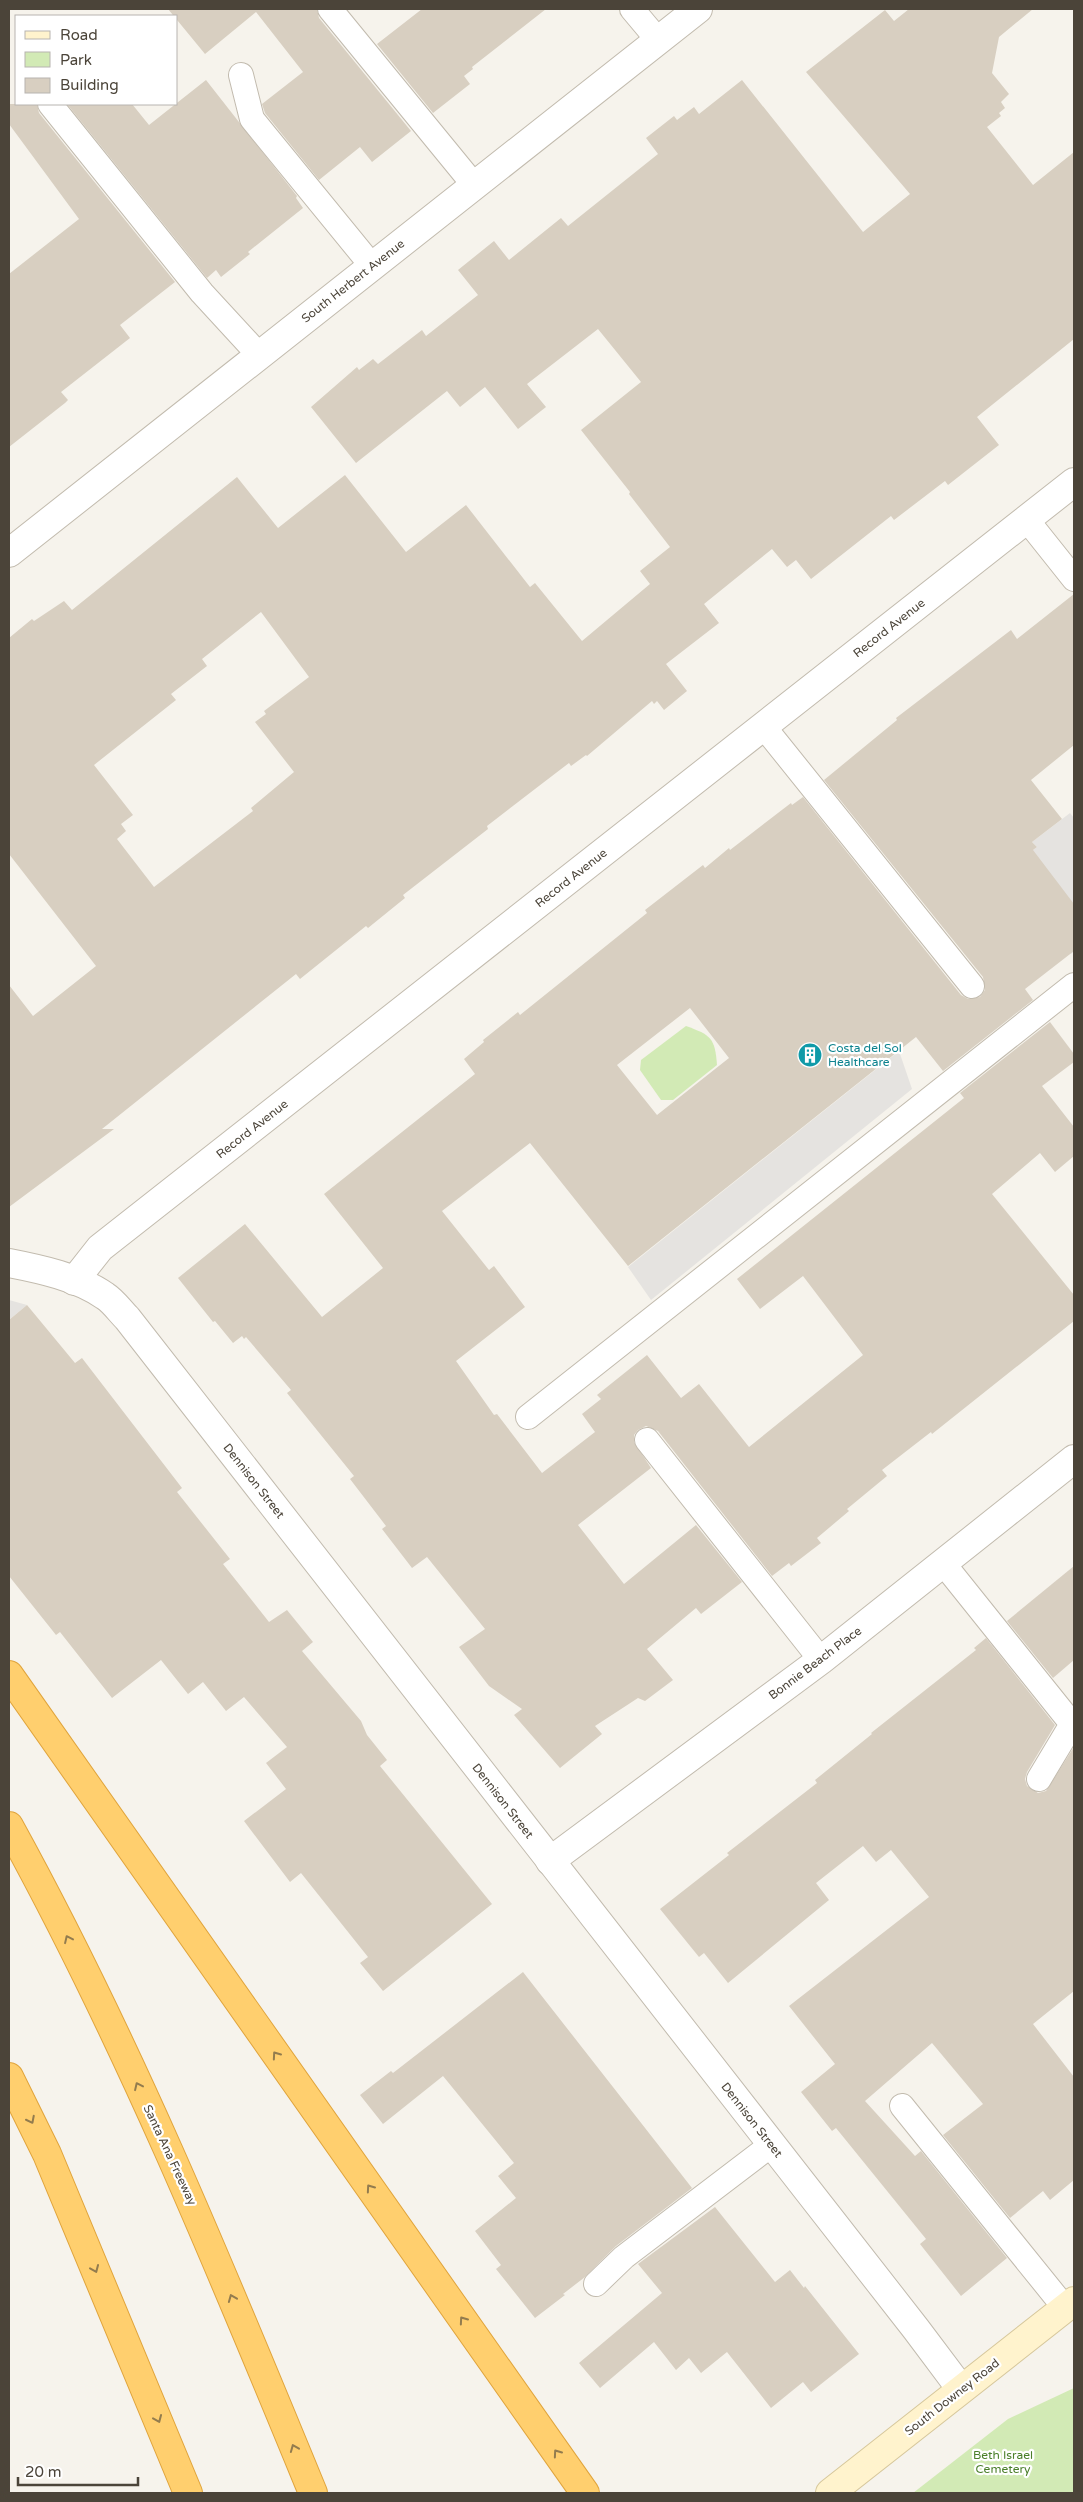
<svg xmlns="http://www.w3.org/2000/svg" width="1083" height="2502" viewBox="0 0 1083 2502" font-family="'Varela Round',sans-serif">
  <style>
    .green { fill: #d2eab5 }
    .parking { fill: #e5e3e0 }
    .building { fill: #d8cfc1; fill-rule: evenodd }
    .lines { fill: none; stroke-linecap: round; stroke-linejoin: round }
    .service-casing { stroke: #c2bbae; stroke-width: 26 }
    .minor-casing { stroke: #c2bbae; stroke-width: 30 }
    .tertiary-casing { stroke: #c2bbae; stroke-width: 30 }
    .secondary-casing { stroke: #d6c79b; stroke-width: 30 }
    .motorway-casing { stroke: #e0a43c; stroke-width: 30 }
    .service { stroke: #fff; stroke-width: 24 }
    .minor { stroke: #fff; stroke-width: 28 }
    .tertiary { stroke: #fff; stroke-width: 28 }
    .secondary { stroke: #fff3cd; stroke-width: 28 }
    .motorway { stroke: #ffcf6e; stroke-width: 28 }
    .oneway { stroke: #937c4e }
    .labels { text-anchor: middle; stroke-width: 4.5; stroke-linejoin: round; paint-order: stroke }
    .street-label { font-size: 12px; fill: #4b4439; stroke: #fff }
    .culture-label { font-size: 12px; fill: #0d838f; stroke: #fff; text-anchor: start }
    .park-label { font-size: 12px; fill: #4a7f2a; stroke: #fff }
  </style>
  <rect width="100%" height="100%" fill="#f6f3ec"/>
  <g class="green">
    <path d="M686 1026C711 1035 715 1038 717 1065L673 1100H661L640 1070 641 1060Z"/>
    <path d="M1074 2388V2493H913L1008 2419Z"/>
  </g>
  <g class="parking">
    <path d="M1070 813 1074 818V951L1071 954 1005 872 1037 847 1032 842Z"/>
    <path d="M899 1051 912 1089 651 1300 628 1267Z"/>
    <path d="M9 1300 27 1305 9 1320Z"/>
  </g>
  <g class="building">
    <path d="M168 9H317L319 18 411 131 372 162 360 147 319 180 265 113 262 104 303 72 256 12 205 54Z"/>
    <path d="M422 9H546L472 67 473 69 464 76 470 84 433 113 377 44Z"/>
    <path d="M909 9H1033L999 37 992 73 1009 94 1001 102 1005 108 999 113 1001 116 987 127 1033 185 1074 152V339L977 417 999 445 948 485 945 481 894 520 891 516 811 579 796 560 787 567 772 549 704 604 719 623 666 664 687 691 664 710 657 701 654 704 652 701 587 756 586 755 571 766 569 763 535 789 487 826 488 829 403 895 405 898 368 928 366 926 300 979 296 974 102 1129H114L9 1207V985L33 1016 96 966 9 854V638L32 619 34 621 64 601 72 610 237 477 278 528 345 475 406 552 466 505 530 587 535 583 582 641 650 584 640 571 670 547 629 494 630 492 581 430 641 382 598 329 527 384 546 407 518 429 485 387 460 407 447 391 356 463 311 407 357 367 359 370 373 359 378 364 422 330 426 336 478 295 458 270 494 241 509 260 561 218 568 226 658 154 646 138 674 116 677 120 694 107 699 114 742 80 863 232 910 194 806 72 885 10 894 21ZM261 612 309 677 264 711 266 714 255 722 294 772 251 808 253 811 154 887 117 839 126 831 121 824 133 815 94 765 176 700 171 694 207 666 202 659Z"/>
    <path d="M206 80 297 196 296 198 303 208 248 252 250 254 221 277 216 270 207 278 67 104H132L149 125Z"/>
    <path d="M9 104H37L39 113 175 282 120 325 130 338 61 392 68 400 65 403 9 447V274L79 219 9 124Z"/>
    <path d="M1074 594V745L1031 780 1062 819 1032 842 1037 847 1033 850 1074 904V951L1025 989 1033 1000 943 1071 916 1037 628 1266 530 1143 442 1211 489 1270 494 1266 525 1307 456 1361 494 1415 497 1414 542 1473 595 1432 582 1414 601 1399 597 1395 647 1355 681 1398 699 1384 749 1447 863 1355 803 1276 760 1309 737 1279 964 1098 960 1093 1050 1022 1074 1054V1062L1042 1086 1074 1127V1156L1055 1172 1040 1153 992 1194 1074 1295V1321L932 1434 931 1432 882 1470 887 1476 847 1509 849 1511 817 1538 821 1543 791 1566 789 1563 772 1576 658 1431 646 1426 638 1430 634 1435V1442L651 1468 578 1525 624 1584 696 1525 742 1582 701 1614 696 1608 647 1649 673 1680 645 1701 638 1698 595 1726 602 1734 560 1768 514 1715 522 1709 489 1686 459 1647 485 1629 427 1557 412 1568 382 1529 386 1526 350 1479 354 1476 287 1393 291 1390 246 1337 244 1339 242 1336 233 1343 215 1321 213 1322 178 1278 245 1224 322 1317 383 1268 324 1194 475 1074 464 1059 484 1042 483 1040 518 1012 520 1015 647 913 645 910 703 865 705 868 729 848 730 850 791 803 792 805 803 797 961 995 968 999 980 997 985 990 983 977 824 780 897 720 896 718 1011 630 1017 639ZM690 1008 729 1058 657 1115 617 1065Z"/>
    <path d="M27 1305 75 1363 82 1358 182 1488 177 1492 230 1559 223 1564 269 1622 287 1610 313 1642 302 1651 361 1721 367 1735 387 1760 380 1766 492 1904 383 1991 360 1963 368 1957 301 1873 290 1882 244 1821 286 1789 266 1763 287 1747 244 1697 226 1711 203 1682 188 1694 161 1660 112 1698 60 1632 56 1635 9 1576V1320Z"/>
    <path d="M1074 1566V1660L1053 1678 1007 1621Z"/>
    <path d="M986 1638 1055 1725 1027 1772 1025 1779 1027 1786 1038 1793 1046 1791 1074 1747V1991L1033 2024 1074 2077V2180L1050 2200 1043 2191 1010 2218 943 2135 983 2104 932 2043 865 2101 915 2156 921 2151 1007 2258 961 2296 920 2244 926 2239 836 2128 832 2131 801 2092 835 2064 789 2006 929 1897 891 1850 876 1862 863 1846 816 1883 829 1900 728 1983 704 1953 699 1957 660 1909 729 1855 727 1853 817 1783 815 1780 872 1734 871 1733 976 1650 974 1648Z"/>
    <path d="M523 1972 692 2188 616 2246 585 2277 563 2294 565 2295 535 2318 496 2269 501 2265 475 2231 516 2198 498 2176 514 2163 443 2076 383 2124 360 2095 391 2071 393 2073Z"/>
    <path d="M715 2207 775 2282 790 2270 804 2288 805 2286 859 2354 811 2392 803 2382 771 2408 727 2352 701 2373 689 2358 676 2370 654 2342 600 2388 579 2363 662 2293 638 2264Z"/>
  </g>
  <g class="lines">
    <defs>
      <g id="service">
        <path d="M330 9 474 185"/>
        <path d="M632 9 658 40"/>
        <path d="M241 75 252 119 372 266"/>
        <path d="M50 104 202 293 259 355"/>
        <path d="M1027 520 1074 579"/>
        <path d="M764 727 972 986"/>
        <path d="M528 1417 1074 985"/>
        <path d="M647 1440 821 1660"/>
        <path d="M943 1563 1072 1724 1039 1779"/>
        <path d="M902 2106 1065 2308"/>
        <path d="M596 2284 624 2257 771 2145"/>
      </g>
      <g id="minor">
        <path d="M9 553 698 9"/>
        <path d="M74 1281 100 1248 1074 482"/>
        <path d="M550 1861 821 1660 1074 1459"/>
      </g>
      <path id="tertiary" d="M9 1263C40 1269 78 1277 105 1296 113 1301 120 1311 127 1318L916 2329 961 2389"/>
      <path id="secondary" d="M830 2493 1074 2301"/>
      <g id="motorway">
        <path d="M9 1675 585 2493"/>
        <path d="M9 1826C127 2040 220 2267 313 2493"/>
        <path d="M9 2077 47 2154 188 2493"/>
      </g>
    </defs>
    <use href="#service" class="service-casing"/>
    <use href="#minor" class="minor-casing"/>
    <use href="#tertiary" class="tertiary-casing"/>
    <use href="#secondary" class="secondary-casing"/>
    <use href="#motorway" class="motorway-casing"/>
    <use href="#service" class="service"/>
    <use href="#minor" class="minor"/>
    <use href="#tertiary" class="tertiary"/>
    <use href="#secondary" class="secondary"/>
    <use href="#motorway" class="motorway"/>
  </g>
  <defs><path id="oneway-chevron" d="M-2-3.5L2.5 0L-2 3.5" fill="none" stroke-width="1.6" stroke-linecap="round" stroke-linejoin="round" transform="scale(1.25)"/></defs>
  <g class="oneway">
    <use href="#oneway-chevron" transform="translate(68 1939) rotate(-115)"/>
    <use href="#oneway-chevron" transform="translate(276 2055) rotate(-125)"/>
    <use href="#oneway-chevron" transform="translate(138 2086) rotate(-115)"/>
    <use href="#oneway-chevron" transform="translate(31 2120) rotate(63)"/>
    <use href="#oneway-chevron" transform="translate(370 2188) rotate(-125)"/>
    <use href="#oneway-chevron" transform="translate(95 2269) rotate(67)"/>
    <use href="#oneway-chevron" transform="translate(232 2298) rotate(-112)"/>
    <use href="#oneway-chevron" transform="translate(463 2320) rotate(-125)"/>
    <use href="#oneway-chevron" transform="translate(158 2419) rotate(67)"/>
    <use href="#oneway-chevron" transform="translate(294 2448) rotate(-112)"/>
    <use href="#oneway-chevron" transform="translate(557 2453) rotate(-125)"/>
  </g>
  <defs>
    <symbol id="building-disc" viewBox="-11 -11 22 22"><circle r="9.5" fill="#0f9aa8" stroke="#fff"/><path d="M-4-6H4V6H1V3H-1V6H-4ZM-2.5-4.3h1.7v1.8h-1.7ZM.8-4.3h1.7v1.8H.8ZM-2.5-1h1.7V.8h-1.7ZM.8-1h1.7V.8H.8Z" fill="#fff"/></symbol>
  </defs>
  <g fill-rule="evenodd">
    <use href="#building-disc" x="796" y="1041" width="28" height="28"/>
  </g>
  <g class="labels">
    <g class="street-label">
      <text transform="translate(353 281) rotate(-38)" y="4">South Herbert Avenue</text>
      <text transform="translate(889 628) rotate(-38)" y="4">Record Avenue</text>
      <text transform="translate(571 878) rotate(-38)" y="4">Record Avenue</text>
      <text transform="translate(252 1129) rotate(-38)" y="4">Record Avenue</text>
      <text transform="translate(254 1481) rotate(52)" y="4">Dennison Street</text>
      <text transform="translate(815 1663) rotate(-37)" y="4">Bonnie Beach Place</text>
      <text transform="translate(503 1801) rotate(52)" y="4">Dennison Street</text>
      <text transform="translate(752 2120) rotate(52)" y="4">Dennison Street</text>
      <text transform="translate(170 2155) rotate(65)" y="4">Santa Ana Freeway</text>
      <text transform="translate(952 2397) rotate(-38)" y="4">South Downey Road</text>
    </g>
    <g class="culture-label">
      <text x="828" y="1052">Costa del Sol<tspan x="828" dy="14">Healthcare</tspan></text>
    </g>
    <g class="park-label">
      <text x="1003" y="2459">Beth Israel<tspan x="1003" dy="14">Cemetery</tspan></text>
    </g>
  </g>
  <rect width="1083" height="2502" fill="none" stroke="#4b4439" stroke-width="20"/>
  <rect x="15" y="15" width="162" height="90" fill="#ffffff" stroke="#b7b4b0"/>
  <rect x="25" y="31" width="25" height="8" fill="#fff3cd" stroke="#b7b4b0"/>
  <text x="60" y="40" font-size="15" fill="#4b4439">Road</text>
  <rect x="25" y="52" width="25" height="15" fill="#d2eab5" stroke="#b7b4b0"/>
  <text x="60" y="65" font-size="15" fill="#4b4439">Park</text>
  <rect x="25" y="78" width="25" height="15" fill="#d8cfc1" stroke="#b7b4b0"/>
  <text x="60" y="90" font-size="15" fill="#4b4439">Building</text>
  <path d="M18 2477v8h120v-8" fill="none" stroke="#4b4439" stroke-width="2.5"/>
  <text x="25" y="2477" font-size="15" fill="#4b4439" stroke="#ffffff" stroke-width="4" paint-order="stroke">20 m</text>
</svg>
